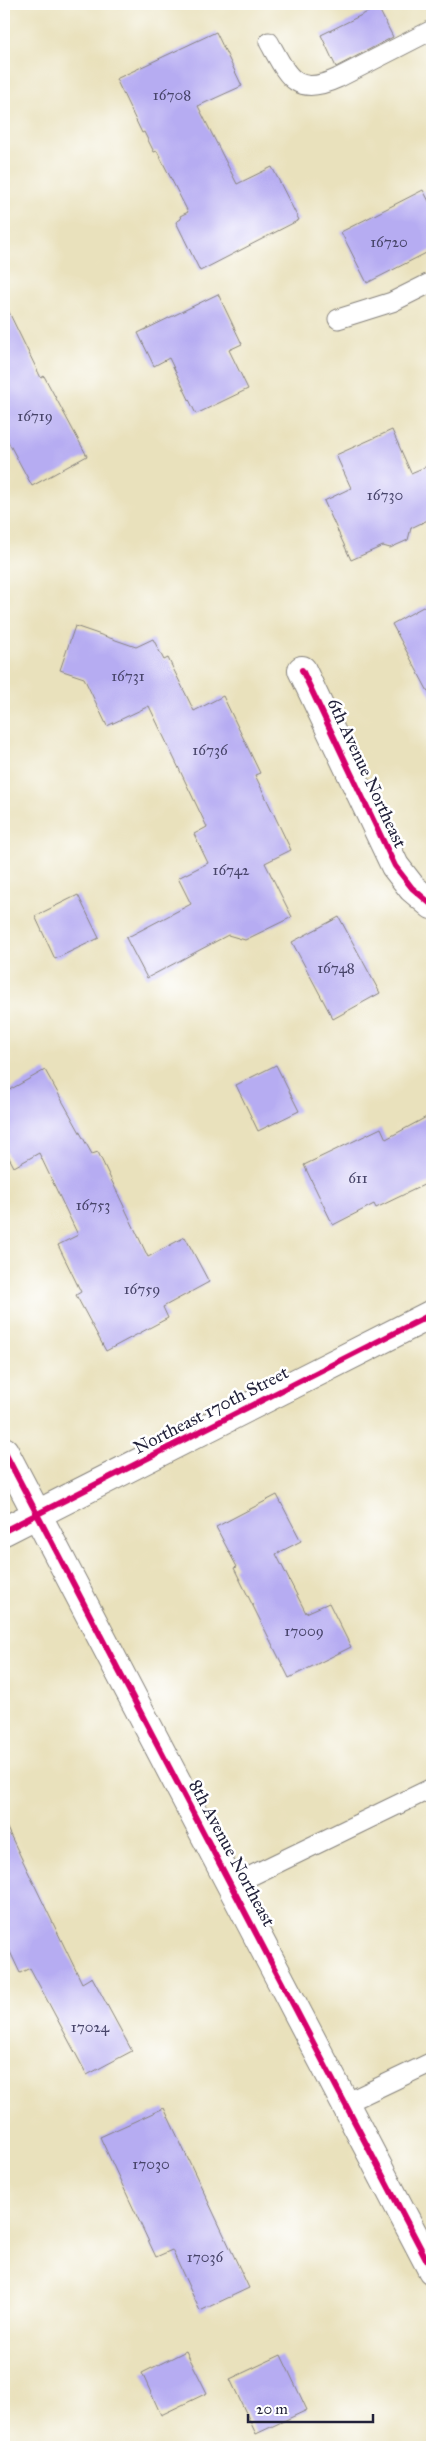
<svg xmlns="http://www.w3.org/2000/svg" width="436" height="2451" viewBox="0 0 436 2451" font-family="'IM FELL Great Primer',serif">
  <style>
    .building { fill: #b6acf2 }
    .lines { fill: none; stroke-linecap: round; stroke-linejoin: round }
    .lane-casing { stroke: #86827c; stroke-width: 21 }
    .street-casing { stroke: #86827c; stroke-width: 30 }
    .lane { stroke: #fff; stroke-width: 19 }
    .street { stroke: #fff; stroke-width: 28 }
    .cycleway-casing { stroke: #fff; stroke-width: 9 }
    .cycleway { stroke: #d6006c; stroke-width: 6 }
    .labels { text-anchor: middle; stroke-width: 5; stroke-linejoin: round; paint-order: stroke }
    .number-label { font-size: 15px; fill: #474469 }
    .street-label { font-size: 18px; fill: #22223b; stroke: #fff }
  </style>
  <rect width="100%" height="100%" fill="#fff"/>
  <filter id="ink" filterUnits="userSpaceOnUse"><feTurbulence type="fractalNoise" baseFrequency=".02" numOctaves="2"/><feDisplacementMap in="SourceGraphic" scale="10" xChannelSelector="R" yChannelSelector="G"/><feConvolveMatrix kernelMatrix="1 2 1 2 8 2 1 2 1" color-interpolation-filters="sRGB"/></filter>
  <filter id="wash" filterUnits="userSpaceOnUse"><feTurbulence type="fractalNoise" baseFrequency=".0096" numOctaves="4" result="noise"/><feDisplacementMap in="SourceGraphic" scale="20" xChannelSelector="R" yChannelSelector="G"/><feGaussianBlur stdDeviation="1.12" result="paint"/><feColorMatrix in="noise" values="0 0 0 0 0 0 0 0 0 0 0 0 0 0 0 0 0 1.4 0 .05"/><feComposite in="paint" operator="in"/></filter>
  <g filter="url(#wash)">
    <rect width="100%" height="100%" fill="#e9e1bc"/>
    <g id="blocks">
      <g class="building">
        <path d="M378 7 393 37 336 67 321 35Z"/>
        <path d="M216 32 242 86 198 106 237 184 272 167 299 220 200 271 176 222 181 219 180 216 188 212 157 151 154 152 144 132 142 133 116 79Z"/>
        <path d="M423 190 432 207V250L367 283 341 232Z"/>
        <path d="M218 294 242 344 229 350 248 389 196 414 169 358 154 366 138 333Z"/>
        <path d="M4 302 41 378 44 376 87 456 32 486 4 434Z"/>
        <path d="M392 430 411 473 432 464V518L411 528 408 540 390 548 383 546 351 560 324 501 351 488 336 455Z"/>
        <path d="M432 602V699L392 624Z"/>
        <path d="M75 626 136 647 153 639 164 660 168 658 194 711 223 696 260 773 255 775 291 850 265 863 292 917 245 940 228 935 147 978 126 938 191 904 178 878 208 863 194 834 207 827 149 706 107 726 84 678 60 670Z"/>
        <path d="M78 895 99 938 55 959 35 916Z"/>
        <path d="M339 917 380 993 333 1019 292 942Z"/>
        <path d="M276 1065 299 1111 258 1131 236 1085Z"/>
        <path d="M45 1070 92 1154 98 1152 148 1257 185 1237 209 1282 163 1307 168 1318 106 1351 76 1295 81 1292 58 1245 78 1235 39 1153 14 1167 4 1148V1093Z"/>
        <path d="M432 1114V1181L376 1208 374 1204 333 1225 304 1165 381 1128 386 1139Z"/>
        <path d="M277 1495 301 1541 276 1554 306 1613 329 1603 351 1647 289 1678 234 1568 237 1567 216 1527Z"/>
        <path d="M4 1822 82 1983 92 1977 132 2051 87 2075 30 1968 20 1973 4 1939Z"/>
        <path d="M164 2108 249 2288 200 2311 172 2250 156 2257 100 2137Z"/>
        <path d="M186 2351 207 2393 161 2415 142 2373Z"/>
        <path d="M281 2355 307 2410 256 2434 230 2379Z"/>
      </g>
    </g>
  </g>
  <g filter="url(#ink)">
    <use href="#blocks" fill-opacity="0" stroke="#86827c" stroke-width="1"/>
    <g class="lines">
      <defs>
        <g id="lane">
          <path d="M269 42C288 76 295 98 338 78L432 30"/>
          <path d="M338 319 392 302 432 282"/>
          <path d="M232 1885 432 1788"/>
          <path d="M346 2103 432 2062"/>
        </g>
        <g id="street">
          <path d="M302 670 395 866 412 888 432 905"/>
          <path d="M4 1451 432 2270"/>
          <path d="M4 1531 432 1314"/>
        </g>
      </defs>
      <use href="#lane" class="lane-casing"/>
      <use href="#street" class="street-casing"/>
      <use href="#lane" class="lane"/>
      <use href="#street" class="street"/>
      <defs>
        <g id="cycleway">
          <path d="M302 670 395 866 412 888 432 905"/>
          <path d="M4 1451 432 2270"/>
          <path d="M4 1531 432 1314"/>
        </g>
      </defs>
      <use href="#cycleway" class="cycleway-casing"/>
      <use href="#cycleway" class="cycleway"/>
    </g>
  </g>
  <g class="labels">
    <g class="number-label">
      <text x="172" y="100">16708</text>
      <text x="389" y="247">16720</text>
      <text x="35" y="421">16719</text>
      <text x="385" y="500">16730</text>
      <text x="128" y="681">16731</text>
      <text x="210" y="755">16736</text>
      <text x="231" y="875">16742</text>
      <text x="336" y="973">16748</text>
      <text x="358" y="1183">611</text>
      <text x="93" y="1210">16753</text>
      <text x="142" y="1294">16759</text>
      <text x="304" y="1636">17009</text>
      <text x="90" y="2032">17024</text>
      <text x="151" y="2169">17030</text>
      <text x="205" y="2262">17036</text>
    </g>
    <g class="street-label">
      <text transform="translate(367 773) rotate(65)" y="6">6th Avenue Northeast</text>
      <text transform="translate(211 1410) rotate(-27)" y="6">Northeast 170th Street</text>
      <text transform="translate(232 1853) rotate(62)" y="6">8th Avenue Northeast</text>
    </g>
  </g>
  <rect width="436" height="2451" fill="none" stroke="#fff" stroke-width="20"/>
  <path d="M248 2414v8h125v-8" fill="none" stroke="#22223b" stroke-width="2.5"/>
  <text x="256" y="2414" font-size="15" fill="#22223b" stroke="#ffffff" stroke-width="4" paint-order="stroke">20 m</text>
</svg>
